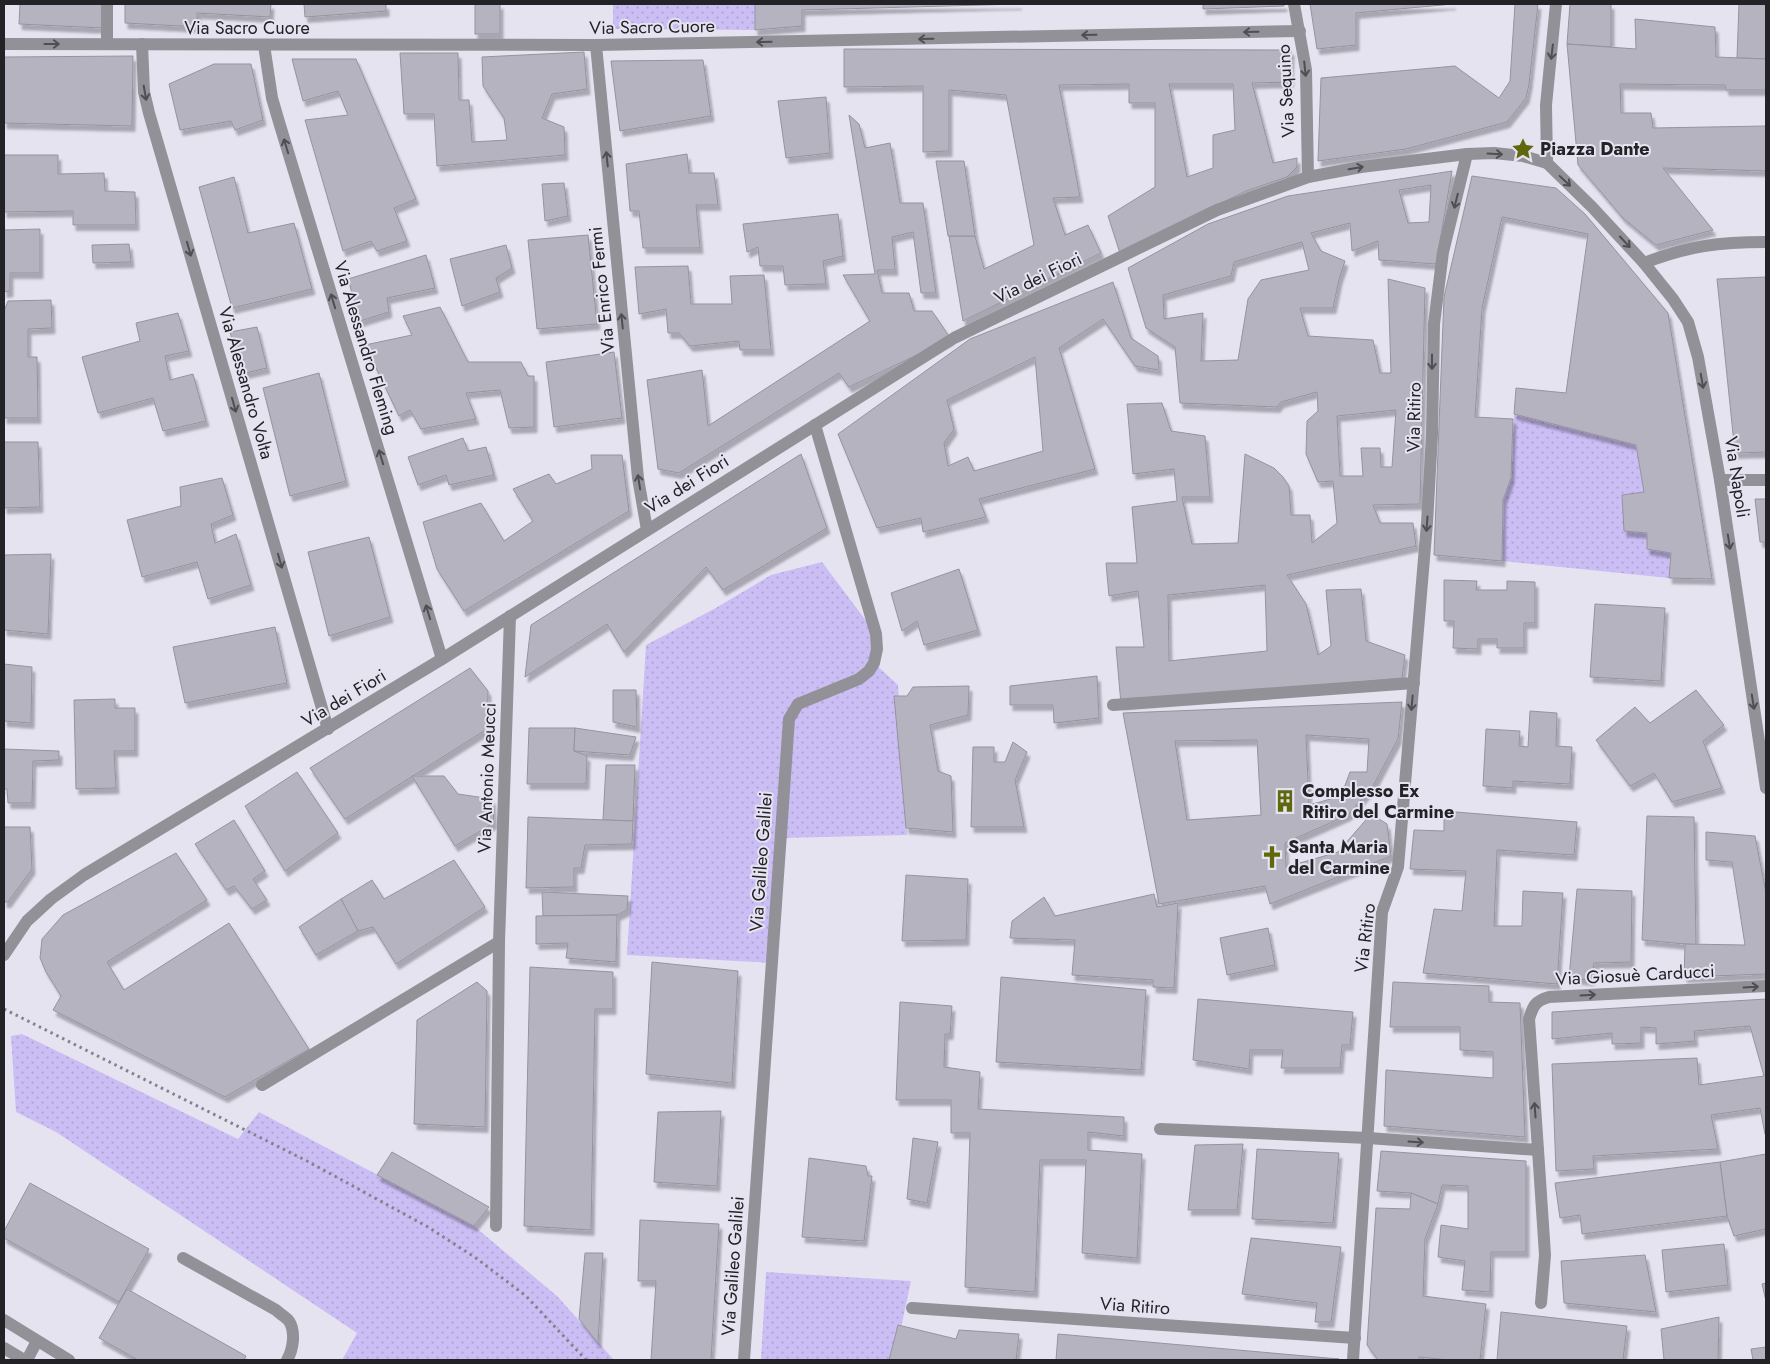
<svg xmlns="http://www.w3.org/2000/svg" width="1770" height="1364" viewBox="0 0 1770 1364" font-family="Jost,sans-serif">
  <style>
    .green { fill: url(#green-dots) }
    .building { fill: #b6b3c1; stroke: #9593a0; fill-rule: evenodd; filter: url(#shadow) }
    .lines { fill: none; stroke-linecap: round; stroke-linejoin: round }
    .path { stroke: #84828c; stroke-width: 3; stroke-dasharray: 2.5 4; stroke-linecap: butt }
    .lane { stroke: #929197; stroke-width: 12 }
    .street { stroke: #929197; stroke-width: 12 }
    .oneway { stroke: #4f4e54 }
    .labels { text-anchor: middle; stroke-width: 4; stroke-linejoin: round; paint-order: stroke }
    .street-label { font-size: 18px; fill: #232227; stroke: #e6e3f1 }
    .poi-label { font-size: 18px; font-weight: bold; fill: #232227; stroke: #e6e3f1; text-anchor: start }
  </style>
  <defs>
    <pattern id="green-dots" width="8" height="8" patternUnits="userSpaceOnUse" patternTransform="scale(1.25)"><rect width="8" height="8" fill="#cbbef4"/><path d="M2 2h.1M6 6h.1" fill="none" stroke="#aea3d1" stroke-width="1.8" stroke-linecap="round"/></pattern>
    <filter id="shadow"><feDropShadow dx="3" dy="5.5" stdDeviation="1" flood-color="#0004"/></filter>
  </defs>
  <rect width="100%" height="100%" fill="#e6e3f1"/>
  <g class="green">
    <path d="M613 4H755V30L613 29Z"/>
    <path d="M1514 414 1636 445 1644 492 1622 495 1624 530 1647 533V549L1671 553 1669 578 1502 561 1503 500 1511 477Z"/>
    <path d="M822 562 876 634 874 663 898 685 907 835 781 838 772 963 627 955 646 645 714 609 771 575Z"/>
    <path d="M22 1034 238 1139 259 1112 474 1226 558 1297 614 1360H342L357 1333 56 1132 16 1112 11 1036Z"/>
    <path d="M766 1272 911 1281 894 1360H761Z"/>
  </g>
  <g class="building">
    <path d="M20 4H104V28L19 24Z"/>
    <path d="M125 4H271L270 17 197 13 198 27 125 23Z"/>
    <path d="M304 4H386V11L305 17Z"/>
    <rect x="475" y="4" width="25" height="30"/>
    <path d="M755 4H1019L802 10V26L755 30Z"/>
    <path d="M1203 4H1284V6L1203 9Z"/>
    <path d="M1310 4H1453L1356 13V45L1317 49Z"/>
    <path d="M1515 4H1538L1529 84 1526 98 1507 122 1406 149 1318 161 1321 78 1455 66 1499 98 1510 81Z"/>
    <path d="M1570 4H1611V47L1567 44Z"/>
    <path d="M1739 4H1766V59L1737 58Z"/>
    <path d="M1635 19 1715 27 1716 57 1766 59V90H1726L1725 85 1620 84 1621 113H1651L1653 128 1766 126V171L1663 168 1713 230 1656 245 1623 218 1578 165 1567 44 1636 49Z"/>
    <path d="M844 49 1291 50 1290 82 1252 83 1273 163 1297 158V167L1287 177 1246 191 1120 253 1108 216 1155 187V103H1129V84L1059 85 1080 197 1053 198 1065 235 1088 225 1101 253 963 321 949 236H975L984 269 1034 245 1006 95 949 90V151L923 152V86L844 87ZM1169 84H1233L1235 130 1213 135V168L1187 177Z"/>
    <path d="M584 52 587 89 552 94 542 118 564 127 565 155 437 166 434 114H404L400 53H458L459 100H469L472 142 507 140 504 118 483 86 482 57Z"/>
    <path d="M133 56 132 126 4 123V57Z"/>
    <path d="M292 59H356L416 199 394 208 407 241 377 251 371 241 343 251 305 120 348 115 338 91 303 101Z"/>
    <path d="M703 60 711 116 620 131 611 61Z"/>
    <path d="M214 64H251L263 120 235 130 231 121 180 130 169 84Z"/>
    <path d="M826 97 830 153 786 158 778 101Z"/>
    <path d="M849 115 859 124 865 148 890 143 900 203H923L936 293H921L913 232 892 237 895 270H877L882 293H909L914 311H932L951 339 849 387 839 373 679 473 658 469 647 380 702 370 708 426 870 321 843 275 875 274Z"/>
    <path d="M687 154 689 173H714L718 205H696L700 248H643L639 211H630L626 164Z"/>
    <path d="M4 155H58V174L104 173 105 191 135 192 136 225H73V211L4 212Z"/>
    <path d="M936 161H964L975 236H948Z"/>
    <path d="M1452 171 1436 264 1379 260 1378 241 1352 251 1350 223 1311 233 1321 251 1345 261 1339 279 1333 308H1300L1308 336 1373 340 1380 373H1391L1388 279 1425 288 1420 504 1373 505 1380 523H1413L1416 546 1287 575 1306 604 1318 655 1331 646 1326 590 1361 589 1366 641 1405 655 1402 678 1121 704 1116 647H1144L1138 591 1109 596 1106 563H1137L1132 507 1177 501 1174 469 1133 474 1127 404 1162 403 1171 431 1205 436 1210 497H1182L1192 544 1238 543 1245 454 1274 468 1283 477 1289 486 1291 515H1310L1312 543 1337 523 1333 481 1318 482 1306 454 1307 421 1318 411 1317 392 1281 402 1277 407 1180 403 1175 347 1146 328 1128 268 1208 224 1288 196ZM1431 185 1429 222 1408 223 1399 190ZM1302 242 1309 270 1261 280 1248 299 1238 360 1201 361 1203 313 1164 319 1163 295 1231 276 1234 262ZM1396 410 1392 467H1381L1380 448H1361L1363 476H1340L1337 416ZM1265 585 1267 651 1169 661 1168 595Z"/>
    <path d="M1472 176 1556 188 1585 214 1668 313 1712 579 1669 578 1671 553 1647 549V533L1624 531 1622 495 1644 492 1636 445 1514 414 1516 388 1566 393 1588 234 1502 217 1482 308 1475 417 1513 419 1511 478 1503 500 1502 561 1434 555 1444 297Z"/>
    <path d="M234 177 248 233 294 223 312 289 232 308 199 187Z"/>
    <path d="M564 183 568 216 545 221 542 184Z"/>
    <path d="M838 214 843 256 823 261 826 284 785 285 783 266H760L758 247 747 252 743 224Z"/>
    <path d="M40 229V273H10V291L4 292V230Z"/>
    <path d="M588 235 597 324 537 329 528 240Z"/>
    <path d="M129 244 131 262 93 263 92 245Z"/>
    <path d="M506 245 512 268 496 278 500 292 462 306 450 259Z"/>
    <path d="M426 255 435 288 387 298 389 312 360 321 348 279Z"/>
    <path d="M688 266 691 304H732L730 276 764 275 771 350H740L739 341 690 346 679 333H668L666 309 639 314 635 267Z"/>
    <path d="M1766 277V452L1735 453 1717 279Z"/>
    <path d="M1113 282 1131 338 1158 356 1159 370 1135 366 1103 319 1059 348 1095 469 979 499 986 517 923 532 921 518 877 528 838 434 970 339ZM1035 357 1043 451 974 471 968 457 948 466 944 443 954 429 947 400Z"/>
    <path d="M51 300 52 328 28 329V357H37L38 418H4V311L8 301Z"/>
    <path d="M440 307 468 362H521L528 376H534V427L509 428 500 390 466 393 476 419 421 429 410 410 399 416 365 345 412 335 403 316Z"/>
    <path d="M178 313 189 351 165 356 170 380 193 374 206 421 163 431 153 398 98 413 82 357 140 341 136 323Z"/>
    <path d="M257 327 267 368 241 374 230 332Z"/>
    <path d="M614 352 622 418 554 427 546 362Z"/>
    <path d="M319 373 346 481 290 496 263 388Z"/>
    <path d="M463 438 468 451 486 447 494 475 449 485 446 475 418 485 408 457Z"/>
    <path d="M4 442H38L40 507 4 508Z"/>
    <path d="M801 454 827 528 723 590 706 567 624 652 607 624 525 677 531 625Z"/>
    <path d="M591 455H622L629 511 464 611 437 569 423 522 481 503 504 541 533 521 513 489 549 474 556 484 592 469Z"/>
    <path d="M222 478 233 515 211 524 215 543 236 534 251 585 208 599 197 562 142 577 127 520 181 506 180 487Z"/>
    <path d="M1755 499H1766V542H1760Z"/>
    <path d="M369 537 390 617 329 636 308 552Z"/>
    <path d="M51 554 48 634 4 630V555Z"/>
    <path d="M959 569 978 630 924 645 917 621 902 631 891 593Z"/>
    <path d="M1444 580 1477 581 1476 590H1507V581L1535 582V623H1524V648H1497V639H1478V649L1453 648 1454 621H1444Z"/>
    <path d="M1595 604 1665 608 1661 681 1590 677Z"/>
    <path d="M275 627 287 683 185 703 173 647Z"/>
    <path d="M4 664 32 667 31 723 4 721Z"/>
    <path d="M470 668 488 691 487 729 345 819 310 768Z"/>
    <path d="M1097 676 1099 718 1054 723 1053 705H1010V686Z"/>
    <path d="M969 686 968 715 930 725 938 771 951 776 953 832 906 828 894 696H907L913 687Z"/>
    <path d="M613 690H636L637 727 613 722Z"/>
    <path d="M1696 690 1724 725 1703 741 1722 788 1672 802 1654 773 1630 786 1596 740 1635 707 1650 723Z"/>
    <path d="M115 699V708H135V751H114L116 788 76 789 74 700Z"/>
    <path d="M1402 702 1398 739 1373 786 1348 815 1285 843 1286 867 1338 852 1371 814 1387 824 1391 856 1270 904 1265 886 1159 904 1123 713ZM1306 735 1369 739 1367 772H1350L1341 796 1309 805ZM1257 740 1261 815 1187 820 1175 741Z"/>
    <path d="M1530 711 1557 713 1556 746 1572 747 1570 784 1513 781V788L1483 786 1486 729 1520 731 1519 746 1528 747Z"/>
    <path d="M529 728H575L574 751 587 756 586 784H527Z"/>
    <path d="M575 728 636 737 630 755 574 751Z"/>
    <path d="M1013 742 1027 752 1015 780 1024 827H971L973 747H994V762H1005Z"/>
    <path d="M4 749 59 751V760L33 761 32 803H8L7 789H4Z"/>
    <path d="M606 765H635L633 821 603 820Z"/>
    <path d="M297 772 338 833 285 871 245 806Z"/>
    <path d="M412 776H444L458 794 492 799 494 823 455 846Z"/>
    <path d="M1444 811 1577 822 1574 855 1497 850 1494 926H1522L1523 891 1563 893 1557 984 1423 973 1434 909 1462 911 1466 871 1410 869 1414 830 1444 831Z"/>
    <path d="M1647 816 1694 817 1696 945 1642 940Z"/>
    <path d="M528 817 633 821 632 844 585 845 581 868H574V887L526 888Z"/>
    <path d="M234 820 265 871 253 879 267 900 252 909 234 886 226 890 195 844Z"/>
    <path d="M4 827H30L32 869 8 902H4Z"/>
    <path d="M1706 832 1755 836 1766 893V974L1684 977 1685 944 1745 945 1732 862 1706 860Z"/>
    <path d="M176 853 207 900 107 962 124 990 229 923 309 1049 225 1097 53 1010 61 996 46 972 40 958 42 939 63 915Z"/>
    <path d="M454 860 485 907 396 964 373 927 358 931 341 899 372 880 384 899Z"/>
    <path d="M906 875 968 879 966 940 902 941Z"/>
    <path d="M1577 889 1632 891 1631 962 1594 963 1591 980 1569 978Z"/>
    <path d="M542 892 628 896 627 910 617 915 543 916Z"/>
    <path d="M1154 894 1157 907 1178 903 1174 988 1153 987V980L1072 975 1075 940 1010 938 1012 921 1044 897 1055 916Z"/>
    <path d="M341 899 358 931 316 955 299 927Z"/>
    <path d="M617 915 616 962 566 958 568 943 536 944V916Z"/>
    <path d="M1268 928 1275 965 1227 975 1220 938Z"/>
    <path d="M652 962 738 971 732 1083 646 1074Z"/>
    <path d="M530 967 613 972V1009H595L591 1230 524 1226Z"/>
    <path d="M1001 977 1146 990 1141 1070 996 1062Z"/>
    <path d="M477 982 487 991 485 1127 414 1124 417 1020Z"/>
    <path d="M1393 982 1489 986V1002L1520 1003 1525 1137 1384 1126 1386 1070 1493 1078V1052L1460 1050V1027H1390Z"/>
    <path d="M1198 999 1353 1012 1350 1045H1342L1340 1068H1281L1283 1050H1250L1249 1069 1193 1060Z"/>
    <path d="M1766 999V1134H1765L1760 1108 1711 1115 1718 1149 1593 1156 1594 1169 1556 1171 1552 1064 1697 1058 1699 1085 1764 1076 1750 1026 1694 1031 1695 1041 1656 1044V1028L1641 1027V1043L1612 1044V1033L1552 1039V1012Z"/>
    <path d="M900 1002 952 1006 950 1034H945L944 1067 980 1072 978 1109 1124 1117V1136L1088 1132V1150L1142 1154 1137 1258 1082 1253 1086 1160H1040L1035 1292 965 1287 970 1133H951V1100H896Z"/>
    <path d="M721 1111 717 1186 654 1182 658 1112Z"/>
    <path d="M913 1138 938 1142 927 1203 907 1199Z"/>
    <path d="M1243 1144 1237 1210H1188L1195 1145Z"/>
    <path d="M1257 1149 1339 1153 1333 1223 1252 1219Z"/>
    <path d="M1381 1151 1526 1161V1252H1491L1490 1292 1462 1290 1465 1261 1438 1257 1441 1225 1468 1229V1186L1442 1185 1438 1204 1411 1193 1377 1191Z"/>
    <path d="M392 1152 489 1207 474 1226 377 1175Z"/>
    <path d="M1766 1154V1229L1734 1236 1727 1216 1720 1162Z"/>
    <path d="M809 1158 866 1166 868 1176H872L864 1241 802 1237Z"/>
    <path d="M1720 1162 1727 1216 1582 1234 1580 1215 1560 1218 1555 1183Z"/>
    <path d="M30 1183 149 1249 119 1302 4 1238V1231Z"/>
    <path d="M1411 1193 1438 1204 1425 1239 1423 1296 1486 1304 1480 1360H1449L1419 1357V1360H1378L1367 1345 1376 1208 1410 1209Z"/>
    <path d="M640 1220 719 1224 711 1360H651L656 1281H638Z"/>
    <path d="M1251 1238 1341 1247 1331 1322H1315L1317 1303 1242 1294Z"/>
    <path d="M1724 1244 1728 1285 1666 1292 1662 1250Z"/>
    <path d="M585 1253H603L598 1343 579 1319Z"/>
    <path d="M1645 1255 1656 1312 1564 1303 1561 1261Z"/>
    <path d="M1766 1283V1301L1762 1284Z"/>
    <path d="M127 1289 246 1356 244 1360H138L99 1338Z"/>
    <path d="M1501 1312 1627 1326 1623 1360H1497Z"/>
    <path d="M1719 1317 1718 1360H1664L1661 1329Z"/>
    <path d="M898 1325 956 1339 959 1330 1019 1334 1016 1360H889Z"/>
    <path d="M1058 1334 1339 1359 1056 1360Z"/>
    <path d="M1766 1347V1360H1753L1751 1349Z"/>
  </g>
  <g class="lines">
    <path class="path" d="M4 1009 307 1161 428 1227 476 1258 526 1296 586 1360"/>
    <g class="lane">
      <path d="M1113 705 1414 683"/>
      <path d="M262 1085 499 942"/>
      <path d="M1160 1129 1368 1138"/>
      <path d="M912 1308 1355 1338"/>
      <path d="M4 1348 24 1360"/>
      <path d="M27 1360 37 1341"/>
    </g>
    <g class="street">
      <path d="M1294 4 1306 70 1308 177"/>
      <path d="M1556 4 1546 105 1547 163 1592 207 1644 263 1673 299 1688 322 1698 357 1720 480 1766 788"/>
      <path d="M4 44 596 45 1300 31"/>
      <path d="M107 44V4"/>
      <path d="M142 44 144 92 149 113 328 729"/>
      <path d="M264 45 272 98 279 122 442 659"/>
      <path d="M596 45 638 478 647 530"/>
      <path d="M1644 263C1688 246 1719 242 1766 242"/>
      <path d="M1720 480H1766"/>
      <path d="M4 955 27 921 51 899 84 875 442 659 954 338 1217 210 1308 177 1361 167 1467 154 1494 153 1523 156 1547 163"/>
      <path d="M1368 1138 1538 1150 1529 1019C1533 1006 1535 1001 1549 997L1766 986"/>
      <path d="M1538 1150 1545 1255 1541 1303"/>
      <path d="M496 1226 499 942 510 616"/>
      <path d="M183 1258 276 1310C280 1314 286 1317 289 1321 296 1332 293 1350 287 1360"/>
      <path d="M4 1320 69 1360"/>
      <path d="M744 1360 789 719 798 704 859 679 869 671 874 663 877 649 876 634 815 425"/>
      <path d="M1353 1360 1382 912 1398 867 1427 523 1432 435 1434 324 1443 252 1467 154"/>
    </g>
  </g>
  <defs><path id="oneway-shaft" d="M-6 0H5M1.5-3L5.5 0L1.5 3" fill="none" stroke-width="1.6" stroke-linecap="round" stroke-linejoin="round" transform="scale(1.25)"/></defs>
  <g class="oneway">
    <use href="#oneway-shaft" transform="translate(1251 32) rotate(179)"/>
    <use href="#oneway-shaft" transform="translate(1089 35) rotate(179)"/>
    <use href="#oneway-shaft" transform="translate(926 39) rotate(179)"/>
    <use href="#oneway-shaft" transform="translate(764 42) rotate(179)"/>
    <use href="#oneway-shaft" transform="translate(52 44)"/>
    <use href="#oneway-shaft" transform="translate(1552 52) rotate(97)"/>
    <use href="#oneway-shaft" transform="translate(1305 69) rotate(84)"/>
    <use href="#oneway-shaft" transform="translate(145 93) rotate(80)"/>
    <use href="#oneway-shaft" transform="translate(286 146) rotate(-107)"/>
    <use href="#oneway-shaft" transform="translate(1495 154) rotate(3)"/>
    <use href="#oneway-shaft" transform="translate(607 159) rotate(-96)"/>
    <use href="#oneway-shaft" transform="translate(1356 168) rotate(-10)"/>
    <use href="#oneway-shaft" transform="translate(1565 181) rotate(43)"/>
    <use href="#oneway-shaft" transform="translate(1456 201) rotate(104)"/>
    <use href="#oneway-shaft" transform="translate(1625 242) rotate(47)"/>
    <use href="#oneway-shaft" transform="translate(189 249) rotate(74)"/>
    <use href="#oneway-shaft" transform="translate(333 301) rotate(-107)"/>
    <use href="#oneway-shaft" transform="translate(622 321) rotate(-96)"/>
    <use href="#oneway-shaft" transform="translate(1432 362) rotate(90)"/>
    <use href="#oneway-shaft" transform="translate(1702 381) rotate(80)"/>
    <use href="#oneway-shaft" transform="translate(234 405) rotate(74)"/>
    <use href="#oneway-shaft" transform="translate(381 457) rotate(-107)"/>
    <use href="#oneway-shaft" transform="translate(639 482) rotate(-99)"/>
    <use href="#oneway-shaft" transform="translate(1427 524) rotate(94)"/>
    <use href="#oneway-shaft" transform="translate(1729 542) rotate(81)"/>
    <use href="#oneway-shaft" transform="translate(280 561) rotate(74)"/>
    <use href="#oneway-shaft" transform="translate(428 612) rotate(-107)"/>
    <use href="#oneway-shaft" transform="translate(1753 702) rotate(81)"/>
    <use href="#oneway-shaft" transform="translate(1412 703) rotate(95)"/>
    <use href="#oneway-shaft" transform="translate(1751 987) rotate(-3)"/>
    <use href="#oneway-shaft" transform="translate(1588 995) rotate(-3)"/>
    <use href="#oneway-shaft" transform="translate(1535 1110) rotate(-94)"/>
    <use href="#oneway-shaft" transform="translate(1416 1142) rotate(4)"/>
  </g>
  <defs>
    <symbol id="sight-bare" viewBox="-9 -9 18 18"><path d="M0-6L1.8-2.2L6-1.7L2.9 1.2L3.7 5.4L0 3.3L-3.7 5.4L-2.9 1.2L-6-1.7L-1.8-2.2Z" fill="#60680c" stroke="#e6e3f1" stroke-width="2.5" paint-order="stroke"/></symbol>
    <symbol id="building-bare" viewBox="-9 -9 18 18"><path d="M-4-6H4V6H1V3H-1V6H-4ZM-2.5-4.3h1.7v1.8h-1.7ZM.8-4.3h1.7v1.8H.8ZM-2.5-1h1.7V.8h-1.7ZM.8-1h1.7V.8H.8Z" fill="#60680c" stroke="#e6e3f1" stroke-width="2.5" paint-order="stroke"/></symbol>
    <symbol id="church-bare" viewBox="-9 -9 18 18"><path d="M-1.2-6h2.4v3.5h3.3v2.4h-3.3V6h-2.4V-.1h-3.3v-2.4h3.3Z" fill="#60680c" stroke="#e6e3f1" stroke-width="2.5" paint-order="stroke"/></symbol>
  </defs>
  <g fill-rule="evenodd">
    <use href="#sight-bare" x="1507" y="133" width="32" height="32"/>
    <use href="#building-bare" x="1269" y="785" width="32" height="32"/>
    <use href="#church-bare" x="1256" y="841" width="32" height="32"/>
  </g>
  <g class="labels">
    <g class="street-label">
      <text transform="translate(652 27) rotate(-1)" y="6">Via Sacro Cuore</text>
      <text x="247" y="34">Via Sacro Cuore</text>
      <text transform="translate(1286 91) rotate(-93)" y="6">Via Sequino</text>
      <text transform="translate(1038 278) rotate(-26)" y="6">Via dei Fiori</text>
      <text transform="translate(602 290) rotate(-96)" y="6">Via Enrico Fermi</text>
      <text transform="translate(366 348) rotate(73)" y="6">Via Alessandro Fleming</text>
      <text transform="translate(246 383) rotate(74)" y="6">Via Alessandro Volta</text>
      <text transform="translate(1414 417) rotate(-89)" y="6">Via Ritiro</text>
      <text transform="translate(1737 477) rotate(81)" y="6">Via Napoli</text>
      <text transform="translate(687 484) rotate(-32)" y="6">Via dei Fiori</text>
      <text transform="translate(344 698) rotate(-31)" y="6">Via dei Fiori</text>
      <text transform="translate(487 778) rotate(-88)" y="6">Via Antonio Meucci</text>
      <text transform="translate(761 862) rotate(-86)" y="6">Via Galileo Galilei</text>
      <text transform="translate(1365 938) rotate(-83)" y="6">Via Ritiro</text>
      <text transform="translate(1635 975) rotate(-3)" y="6">Via Giosuè Carducci</text>
      <text transform="translate(733 1266) rotate(-86)" y="6">Via Galileo Galilei</text>
      <text transform="translate(1135 1306) rotate(4)" y="6">Via Ritiro</text>
    </g>
    <g class="poi-label">
      <text x="1540" y="155">Piazza Dante</text>
      <text x="1302" y="797">Complesso Ex<tspan x="1302" dy="21">Ritiro del Carmine</tspan></text>
      <text x="1288" y="853">Santa Maria<tspan x="1288" dy="21">del Carmine</tspan></text>
    </g>
  </g>
  <rect width="1770" height="1364" fill="none" stroke="#232227" stroke-width="10"/>
</svg>
